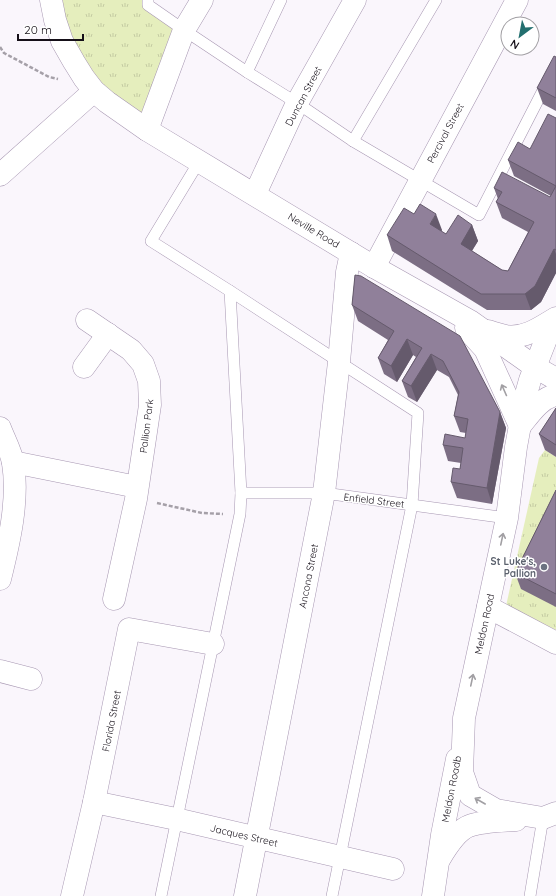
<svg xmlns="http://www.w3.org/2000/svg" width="556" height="896" viewBox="0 0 556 896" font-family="Quicksand,sans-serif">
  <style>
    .grass { fill: url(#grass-tufts) }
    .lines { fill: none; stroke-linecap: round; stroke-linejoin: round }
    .service-casing { stroke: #a797b2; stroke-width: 12 }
    .minor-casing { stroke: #a797b2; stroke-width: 23 }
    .tertiary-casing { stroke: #a797b2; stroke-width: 23 }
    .path { stroke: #a5a0a8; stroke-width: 2.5; stroke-dasharray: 4 2; stroke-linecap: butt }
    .service { stroke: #fff; stroke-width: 11 }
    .minor { stroke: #fff; stroke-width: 22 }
    .tertiary { stroke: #fff; stroke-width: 22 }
    .wall { fill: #7c6e84 }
    .shaded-wall { fill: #655a6c }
    .building { fill: #90809a; stroke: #655a6c }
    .oneway { stroke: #a19fa3 }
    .worship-dot { fill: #6b7280; stroke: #fff; stroke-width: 1.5 }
    .labels { text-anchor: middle; stroke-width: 3; stroke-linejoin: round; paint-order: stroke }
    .street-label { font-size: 10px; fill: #150f18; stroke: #fff }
    .worship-label { font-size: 10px; font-weight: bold; fill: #5b616d; stroke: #fff; text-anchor: end }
  </style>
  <defs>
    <pattern id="grass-tufts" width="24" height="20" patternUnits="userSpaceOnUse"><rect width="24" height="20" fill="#e5eebd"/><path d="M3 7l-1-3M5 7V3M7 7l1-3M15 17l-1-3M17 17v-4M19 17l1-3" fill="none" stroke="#c4cba2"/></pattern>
  </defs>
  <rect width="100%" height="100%" fill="#faf6fc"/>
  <g class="grass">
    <path d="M51 0H148L184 30 147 130 107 101Z"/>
    <path d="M545 450 556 457V630L506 606 539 458Z"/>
  </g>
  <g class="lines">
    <defs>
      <g id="service">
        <path d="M148 0V5L184 30 247 72 297 103 353 141 479 215 556 65"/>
        <path d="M247 72 281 0"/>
        <path d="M353 141 436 0"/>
        <path d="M200 160 151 241 230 291 418 413 412 505 332 896"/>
        <path d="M241 493H324L507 518"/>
        <path d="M161 896 240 514 241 493 230 291"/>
        <path d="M530 896 543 818"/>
      </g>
      <g id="minor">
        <path d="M51 0 55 20 62 41 74 62 84 78 94 91 107 102 147 130 374 267 470 321 535 367"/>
        <path d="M147 130 184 30 202 0"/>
        <path d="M0 175 94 91"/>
        <path d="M255 194 297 103 355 0"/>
        <path d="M374 267 517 0"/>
        <path d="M87 320 131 350 143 364 149 381 150 405 136 499 114 599"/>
        <path d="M466 328 485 349 520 426"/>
        <path d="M488 331C494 333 500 335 506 336 525 339 541 327 556 318"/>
        <path d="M84 367 108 334"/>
        <path d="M0 428C4 439 11 451 13 463 19 500 9 543 0 579"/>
        <path d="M13 462 137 487"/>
        <path d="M488 607 556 643"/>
        <path d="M0 671 31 679"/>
        <path d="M94 802 176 819 393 869"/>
        <path d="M72 896 94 802 129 629 213 644"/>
        <path d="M245 896 324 493 339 362 347 272 351 253"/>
      </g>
      <g id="tertiary">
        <path d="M556 319 548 334 530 380 525 398 516 447 507 518 464 718 462 772 470 795 496 810 543 818 556 813"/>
        <path d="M535 367 556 379"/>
        <path d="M520 426C530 414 540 398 556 395"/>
        <path d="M440 858C446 848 458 830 469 826 482 821 502 821 516 820"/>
        <path d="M433 896 442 835 457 759"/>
      </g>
    </defs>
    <use href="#service" class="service-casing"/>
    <use href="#minor" class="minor-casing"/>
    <use href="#tertiary" class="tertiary-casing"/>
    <g class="path">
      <path d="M0 47 4 53 49 77 58 79"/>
      <path d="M157 503 202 513 223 514"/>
    </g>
    <use href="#service" class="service"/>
    <use href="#minor" class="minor"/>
    <use href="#tertiary" class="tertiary"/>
  </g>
  <g class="wall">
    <path d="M556 57V111L543 104 537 88Z"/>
    <path d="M556 118V273L541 302 531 310H487L392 251 387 235 414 214 442 230 441 232 446 234 472 225 478 241 472 251 502 270 508 271 528 232 502 218 496 202 498 199 494 188 550 197 551 196 514 176 508 160 530 149Z"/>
    <path d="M355 275 500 412 506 428 492 504 457 498 451 482 460 469 461 463 448 461 443 445 465 438 466 433 460 432 454 416 458 395 449 377 437 370 417 402 408 397 402 381 416 357 413 355 397 382 384 374 378 358 388 340 358 321 352 305Z"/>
    <path d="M556 408V457L545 450 539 434Z"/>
    <path d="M556 490V607L521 589 515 573Z"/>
  </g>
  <g class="shaded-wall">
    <path d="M436 214 442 230 436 240 430 224Z"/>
    <path d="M472 225 478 241 466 260 461 244Z"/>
    <path d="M554 249 556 254V273L541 302 531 310 525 294Z"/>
    <path d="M407 339 413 355 397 382 391 366Z"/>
    <path d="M431 354 437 370 417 402 411 386Z"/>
    <path d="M500 412 506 428 492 504 487 488Z"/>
  </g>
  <g class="building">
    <path d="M554 56 556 57V98L537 88Z"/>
    <path d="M548 114 556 118V250L554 249 535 286 525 294H481L387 235 404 208 414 214 420 204 436 214 430 224 446 234 458 215 472 225 461 244 502 270 508 271 534 222 496 202 502 192 494 188 502 172 550 197 556 186 508 160 518 142 530 149Z"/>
    <path d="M355 275 361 276 460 336 500 412 487 488 451 482 453 468 460 469 463 448 443 445 445 434 465 438 468 419 454 416 459 392 443 361 431 354 411 386 402 381 422 348 407 339 391 366 378 358 394 331 352 305Z"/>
    <path d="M556 408V445L539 434Z"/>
    <path d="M556 490V594L515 573Z"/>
  </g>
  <defs><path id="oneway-shaft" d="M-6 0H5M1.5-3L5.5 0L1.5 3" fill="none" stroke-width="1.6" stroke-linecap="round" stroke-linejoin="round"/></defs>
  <g class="oneway">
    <use href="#oneway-shaft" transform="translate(504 390) rotate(-114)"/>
    <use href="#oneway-shaft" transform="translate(502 539) rotate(-78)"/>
    <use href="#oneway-shaft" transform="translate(472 680) rotate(-78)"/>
    <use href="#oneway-shaft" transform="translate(480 801) rotate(-150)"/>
  </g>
  <circle class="worship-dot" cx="544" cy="567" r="4"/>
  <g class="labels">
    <g class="street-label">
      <text transform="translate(303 96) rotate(-62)" y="4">Duncan Street</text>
      <text transform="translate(445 133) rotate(-62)" y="4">Percival Street</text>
      <text transform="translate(314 230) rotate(31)" y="4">Neville Road</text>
      <text transform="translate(146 426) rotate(-83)" y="4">Pallion Park</text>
      <text transform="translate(374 500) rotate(7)" y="4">Enfield Street</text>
      <text transform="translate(308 576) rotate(-79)" y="4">Ancona Street</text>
      <text transform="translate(484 624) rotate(-78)" y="4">Meldon Road</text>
      <text transform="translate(111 721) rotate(-79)" y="4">Florida Street</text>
      <text transform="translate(451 789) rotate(-79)" y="4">Meldon Roadb</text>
      <text transform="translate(244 835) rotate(13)" y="4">Jacques Street</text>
    </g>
    <g class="worship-label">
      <text x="536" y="565">St Luke's,<tspan x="536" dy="12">Pallion</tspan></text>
    </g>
  </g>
  <g transform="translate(520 36) rotate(212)"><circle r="19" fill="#ffffff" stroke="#a19fa3"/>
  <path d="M0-3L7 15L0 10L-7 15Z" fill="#236f6f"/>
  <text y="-6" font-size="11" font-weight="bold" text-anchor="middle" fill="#150f18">N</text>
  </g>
  <path d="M18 34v6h65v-6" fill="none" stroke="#150f18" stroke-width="2"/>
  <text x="24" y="34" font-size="12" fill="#150f18" stroke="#ffffff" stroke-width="3" paint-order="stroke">20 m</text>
</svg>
